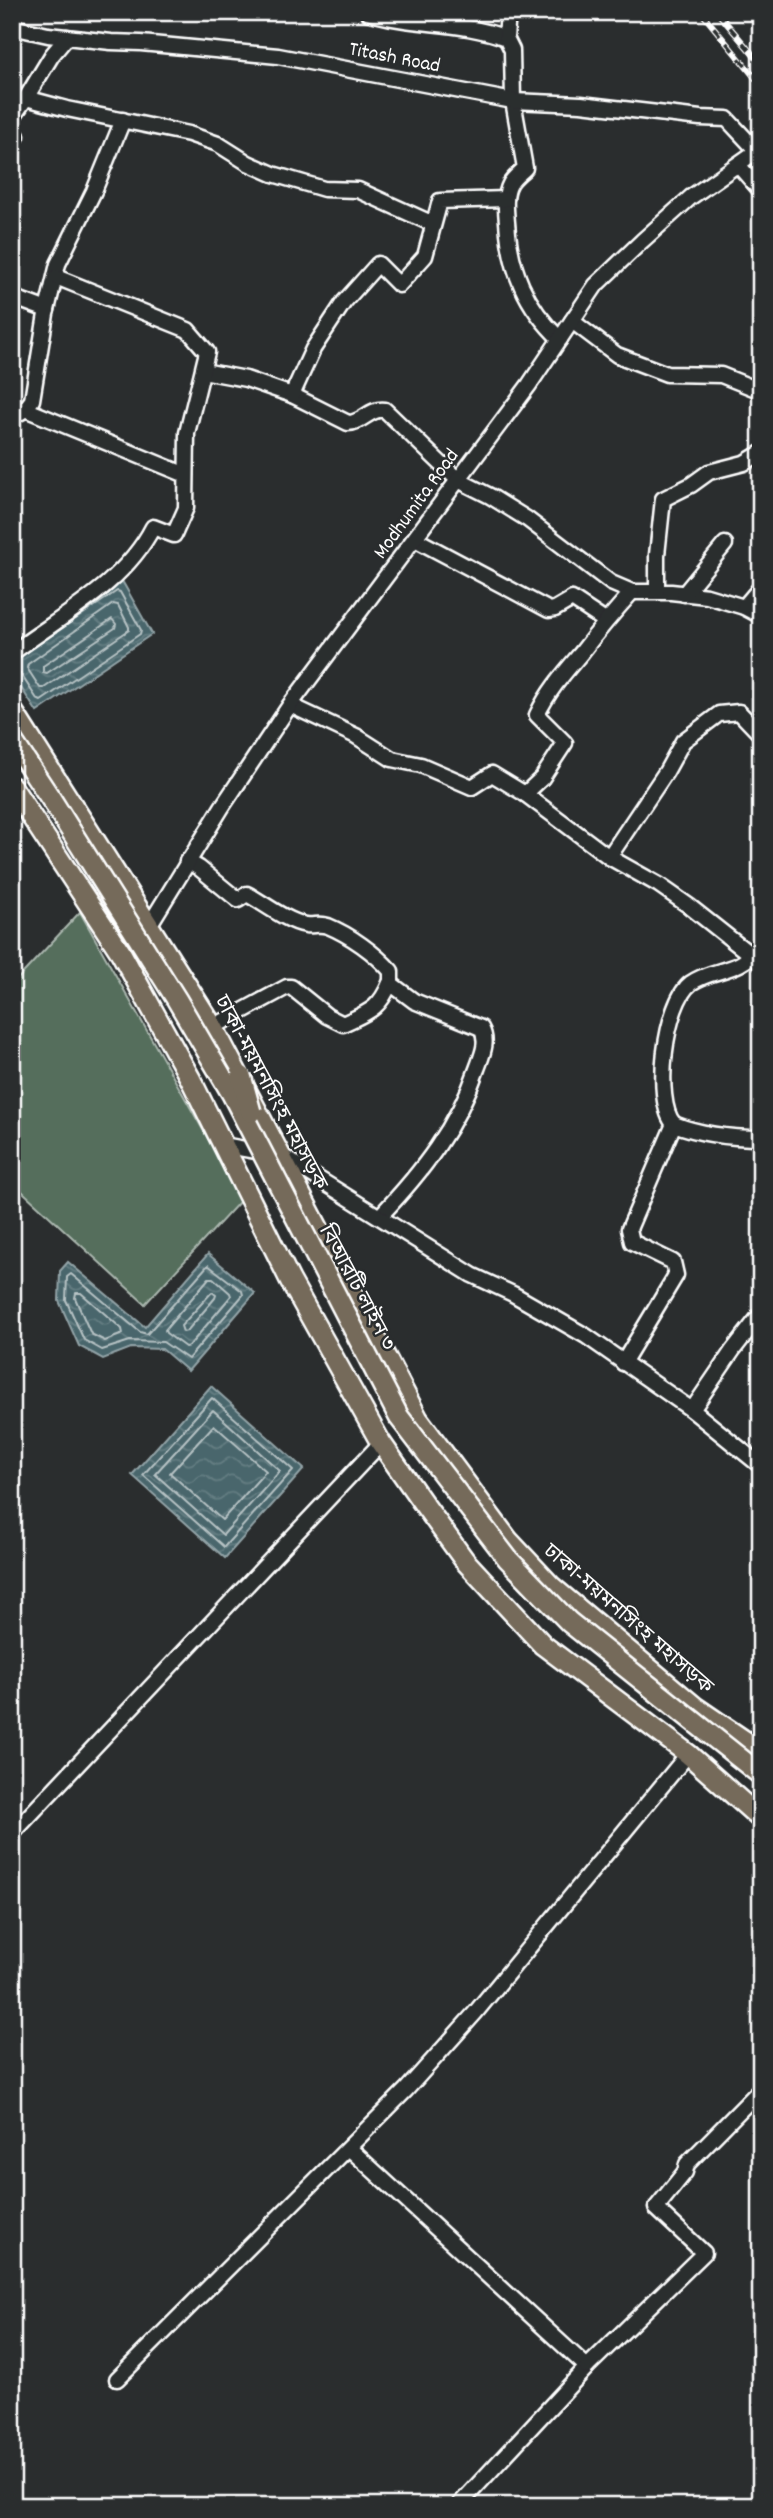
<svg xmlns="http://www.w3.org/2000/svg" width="773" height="2518" viewBox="0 0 773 2518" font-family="Dekko,'Noto Sans Bengali',sans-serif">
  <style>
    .pitch { fill: #546e5c; stroke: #aab6ae; stroke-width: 2 }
    .water { fill: url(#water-waves); stroke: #92a3a7; stroke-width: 2 }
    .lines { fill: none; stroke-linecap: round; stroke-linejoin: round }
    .shore { stroke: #b6c2c4; stroke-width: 2 }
    .minor-casing { stroke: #fff; stroke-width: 19 }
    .highway-casing { stroke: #fff; stroke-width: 24 }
    .minor { stroke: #2a2d2e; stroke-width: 14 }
    .highway { stroke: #746a5a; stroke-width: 19 }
    .rail-casing { stroke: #fff; stroke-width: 6 }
    .rail { stroke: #2a2d2e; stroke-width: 3.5; stroke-dasharray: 10; stroke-linecap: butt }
    .highway-bridge-casing { stroke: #fff; stroke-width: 24; stroke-linecap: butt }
    .highway-bridge { stroke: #746a5a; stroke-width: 19 }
    .labels { text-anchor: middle; stroke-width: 5; stroke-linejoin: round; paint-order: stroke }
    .street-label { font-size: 21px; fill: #fff; stroke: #2a2d2e }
  </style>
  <defs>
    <pattern id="water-waves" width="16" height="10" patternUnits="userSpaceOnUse" patternTransform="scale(1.75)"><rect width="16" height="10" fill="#49666c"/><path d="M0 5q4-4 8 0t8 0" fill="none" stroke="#647d82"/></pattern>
  </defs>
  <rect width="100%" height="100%" fill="#2a2d2e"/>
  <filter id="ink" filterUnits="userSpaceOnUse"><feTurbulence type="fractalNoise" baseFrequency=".0143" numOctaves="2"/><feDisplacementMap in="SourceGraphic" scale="14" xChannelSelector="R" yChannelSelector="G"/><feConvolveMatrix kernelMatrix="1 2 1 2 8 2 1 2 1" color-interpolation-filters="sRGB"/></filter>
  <g filter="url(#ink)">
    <path class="pitch" d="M80 912 242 1199 145 1304 12 1182V985Z"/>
    <g class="water">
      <path d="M121 579 152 634 37 712 12 674V656Z"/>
      <path d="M208 1254 255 1293 188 1371 162 1349 131 1348 103 1359 79 1346 59 1301 60 1271 68 1262 145 1327Z"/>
      <path d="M211 1386 304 1469 225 1558 132 1475Z"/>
    </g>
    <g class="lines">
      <g class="shore">
        <path d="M113 604 118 605 129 627V630L44 688H40L27 668 28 664Z"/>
        <path d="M112 619 116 624 115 628 47 673 43 672V666Z"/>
        <path d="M12 671 20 673 37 699 41 701 140 634 141 630 120 592 117 591 14 661"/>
        <path d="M208 1265 242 1291 243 1295 188 1359 163 1342 130 1341 102 1350 84 1340 66 1300 67 1277 71 1274 140 1332 147 1334Z"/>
        <path d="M209 1278H213L230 1293 231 1296 189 1346 185 1347 166 1333 165 1330Z"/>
        <path d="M212 1292 216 1295 215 1298 187 1331 183 1332 181 1326Z"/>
        <path d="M76 1293H81L122 1329 123 1334 105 1341 91 1334 75 1298Z"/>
        <path d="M212 1398 293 1470 224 1547 143 1475Z"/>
        <path d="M213 1410 280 1471 223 1535 155 1474Z"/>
        <path d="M214 1425 266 1471 222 1520 170 1473Z"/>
      </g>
      <defs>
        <g id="minor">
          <path d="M367 12C413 26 461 21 506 38"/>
          <path d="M508 12 506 38 512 50 513 101 525 168C520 173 513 178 510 184 504 195 506 210 507 222 510 269 525 306 560 339"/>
          <path d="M12 27 48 35 111 42 141 43 278 56 513 101 581 104 700 118 727 119 756 150"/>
          <path d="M67 37 52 55 26 98 67 109 189 134 218 144 248 163 273 174 324 189 358 190 433 224"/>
          <path d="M12 118 26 98"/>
          <path d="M12 131 17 136 12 143"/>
          <path d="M738 165 761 191"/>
          <path d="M12 297 47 310"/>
          <path d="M572 321 617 355 667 374 721 375 761 391"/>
          <path d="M203 371 246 379 292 395 348 423C363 423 369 408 385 410L458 480 490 496 527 519 611 583 632 592H671L707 596 744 607 761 616"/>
          <path d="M292 395 313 349 344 302 378 264 399 285 425 256 440 201 506 199"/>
          <path d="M25 409 186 475"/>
          <path d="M12 415C22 414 27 407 32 400L46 314 58 264 94 191 123 120"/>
          <path d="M415 539 549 610 555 609 572 599 605 621"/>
          <path d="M657 591V555L663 499 691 485 709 472 744 463 761 453"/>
          <path d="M684 594 725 544"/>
          <path d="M744 607 761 587"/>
          <path d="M12 653C61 616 124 584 153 527L174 535 186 508 187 433 207 352 188 330 56 277"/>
          <path d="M290 705 356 736 392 759 421 765 472 787 492 774 525 794 542 778 565 743 537 715C548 691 565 672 582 652 598 631 614 612 632 592"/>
          <path d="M525 794 609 857 659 885 689 906 761 963"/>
          <path d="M609 857 666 772 683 741 719 714 739 712 761 735"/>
          <path d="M187 861 199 868 238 900 247 894C265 904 286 921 306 925 313 926 320 923 328 926 350 935 375 953 391 971V984"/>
          <path d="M150 924 222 807 290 705 529 385 596 285 642 241 691 197 761 148"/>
          <path d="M213 1027 287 987H291L327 1016 343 1024C368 1012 379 1010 390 983L414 1001 481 1028C489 1042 482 1055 477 1069 457 1127 422 1172 380 1216"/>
          <path d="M674 1124C653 1101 665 1002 691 983 714 967 738 975 761 946"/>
          <path d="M223 1145 282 1156 472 1275 513 1294 586 1336 692 1410 761 1466"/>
          <path d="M623 1363 676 1275 673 1262 632 1242 629 1229 674 1124C702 1135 731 1138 761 1138"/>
          <path d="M692 1410 733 1350 761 1314"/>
          <path d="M12 1834 381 1443"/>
          <path d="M350 2149 587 2367 458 2506"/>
          <path d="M587 2367 704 2253 656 2208 685 2172 687 2164 761 2089"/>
          <path d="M117 2379 406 2090 475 2013 688 1754"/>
        </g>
        <g id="highway">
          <path d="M12 710 213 1027 418 1419 508 1540 551 1586 695 1707 761 1752"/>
          <path d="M12 787 121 953 190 1078 290 1280 381 1443 423 1503 465 1561 543 1645 688 1754 761 1819"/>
        </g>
      </defs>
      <use href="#minor" class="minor-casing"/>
      <use href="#highway" class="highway-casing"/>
      <use href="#minor" class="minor"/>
      <use href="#highway" class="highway"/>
      <defs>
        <g id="rail">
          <path d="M701 12 761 85"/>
          <path d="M717 12 761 64"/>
        </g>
      </defs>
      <use href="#rail" class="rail-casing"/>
      <use href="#rail" class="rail"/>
      <defs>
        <g id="highway-bridge">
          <path d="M12 740 51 799 177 1000 232 1094 399 1417 508 1559 569 1622 761 1775"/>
          <path d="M241 1076 251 1112"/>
        </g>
      </defs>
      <use href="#highway-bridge" class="highway-bridge-casing"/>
      <use href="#highway-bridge" class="highway-bridge"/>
    </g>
  </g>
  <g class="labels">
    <g class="street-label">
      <text transform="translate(395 56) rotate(11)" y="7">Titash Road</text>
      <text transform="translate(415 503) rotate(-54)" y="7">Modhumita Road</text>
      <text transform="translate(272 1092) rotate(62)" y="7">ঢাকা-ময়মনসিংহ মহাসড়ক</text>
      <text transform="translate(358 1287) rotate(62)" y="7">বিআরটি লাইন ৩</text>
      <text transform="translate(629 1618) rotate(41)" y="7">ঢাকা-ময়মনসিংহ মহাসড়ক</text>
    </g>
  </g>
  <rect width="773" height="2518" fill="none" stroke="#2a2d2e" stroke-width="42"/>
  <rect x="21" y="21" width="731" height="2476" fill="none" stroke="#fff" stroke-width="2.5" filter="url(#ink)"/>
</svg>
